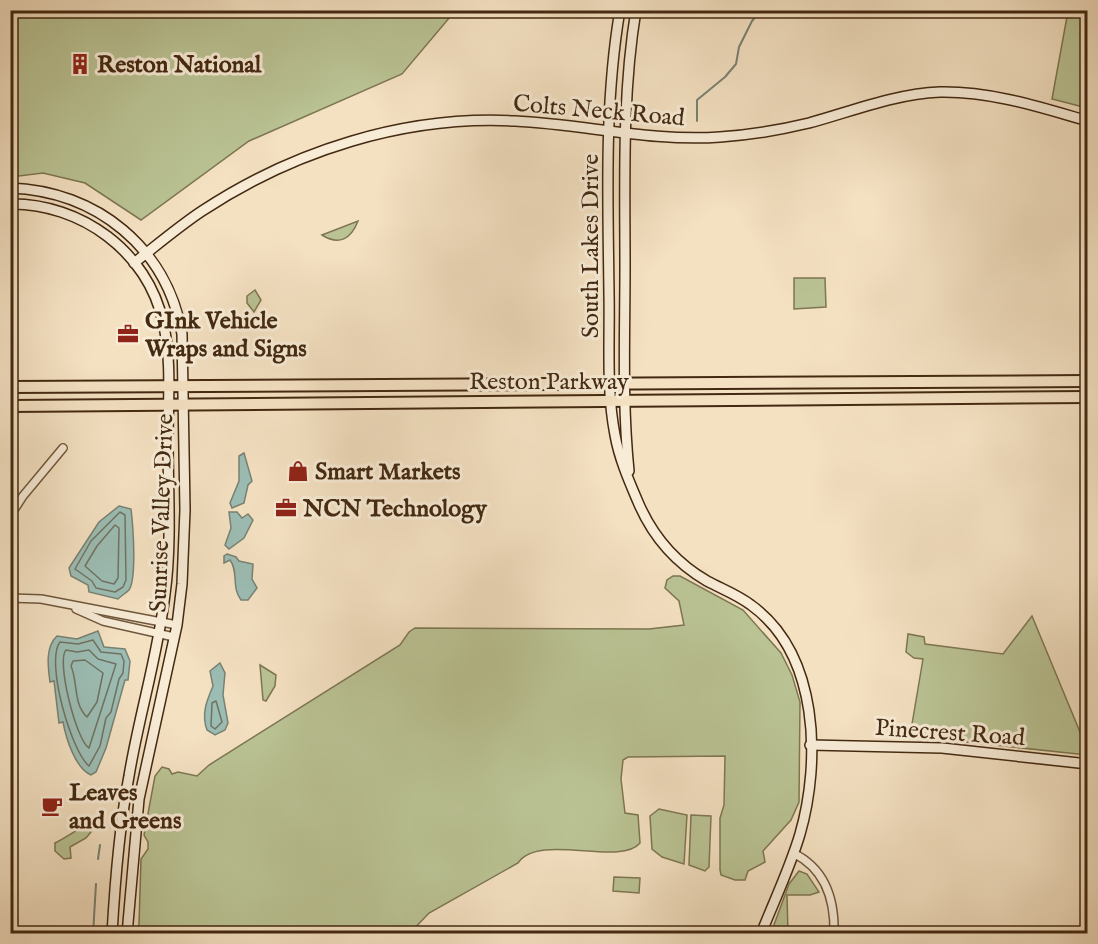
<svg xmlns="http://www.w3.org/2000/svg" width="1098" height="944" viewBox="0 0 1098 944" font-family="'IM FELL English',serif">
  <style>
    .green { fill: #bac394; stroke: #7e7652; stroke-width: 1.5 }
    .water { fill: #9cbdb4; stroke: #788273; stroke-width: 1.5 }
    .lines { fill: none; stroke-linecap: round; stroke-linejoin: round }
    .shore { stroke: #707362; stroke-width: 1.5 }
    .stream { stroke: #788273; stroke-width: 2 }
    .street-casing { stroke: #6f573d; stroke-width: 10 }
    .secondary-casing { stroke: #432911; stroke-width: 12 }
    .primary-casing { stroke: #432911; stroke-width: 14 }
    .street { stroke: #f8ecd7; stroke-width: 7 }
    .secondary { stroke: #f8ecd7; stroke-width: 9 }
    .primary { stroke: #f4e1c2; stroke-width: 10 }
    .labels { text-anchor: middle; stroke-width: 6; stroke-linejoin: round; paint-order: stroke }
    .poi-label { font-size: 24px; font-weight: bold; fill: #432911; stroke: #f8ecd7; text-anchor: start }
    .street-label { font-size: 24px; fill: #432911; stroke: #f8ecd7 }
  </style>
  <rect width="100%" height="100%" fill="#f4e1c2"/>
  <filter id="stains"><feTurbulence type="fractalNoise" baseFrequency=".00333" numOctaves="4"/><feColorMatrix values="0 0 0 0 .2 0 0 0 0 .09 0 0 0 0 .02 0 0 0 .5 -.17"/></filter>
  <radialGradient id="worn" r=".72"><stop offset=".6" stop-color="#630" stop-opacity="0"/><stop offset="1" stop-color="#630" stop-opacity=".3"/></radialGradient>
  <g class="green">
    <path d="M10 11 11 10 455 11 402 74 249 141 141 220 85 183 43 173 11 177Z"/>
    <path d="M1068 11H1087V108L1052 99Z"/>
    <path d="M358 221C351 239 339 246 322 235Z"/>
    <path d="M794 278H825L826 307 794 309Z"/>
    <path d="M255 290 261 300 254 312 247 303V296Z"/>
    <path d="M673 576H680L743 610 781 653 792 675 800 702 799 802 791 820 763 851 765 862 748 871 745 880H735L721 875 720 870V818L724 805 725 756 628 757 623 760 621 779 625 813 638 815 640 843C620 867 538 832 518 863L429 913 410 933H136L139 924 141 859 148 849V842L144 835 155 776 162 767 169 769 172 774 178 772 197 776 209 765 400 645 409 632 415 628 649 629 684 625 679 601 665 588 667 580Z"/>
    <path d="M1032 616 1087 749V755L910 736 923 659 914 658 906 652 908 634 924 637 925 644 1003 654Z"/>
    <path d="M260 665 276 675 275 686 266 701 263 700Z"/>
    <path d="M659 809 687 815 684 864 662 857 652 849 650 816Z"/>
    <path d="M691 815 711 816 709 867 705 871 689 865Z"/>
    <path d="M86 825 91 832 86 838 70 847 71 858 64 859 55 851V843C65 838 75 831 86 825Z"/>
    <path d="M799 871 807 874 819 892 810 895H787L788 933H771L789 884Z"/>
    <path d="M614 877 640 878 639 893 613 891Z"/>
  </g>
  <g class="water">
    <path d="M244 453 252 481 248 485 244 503 232 508 230 503 239 481V456Z"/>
    <path d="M119 506 131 509C133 525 137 578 129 590 126 593 121 596 118 599L89 592 88 585 71 576 69 568 99 522Z"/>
    <path d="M229 512H237L242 518 248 514 253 520 244 538 229 549 225 545 231 528Z"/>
    <path d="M227 554 236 557 239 561 253 564 252 579 257 588 248 600H241C231 587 239 572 230 560L224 563V556Z"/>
    <path d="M98 631 104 647 125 649 130 661 128 680H125L106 748 96 772 91 775C75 768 66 738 63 722L59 723 54 681 50 682C48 667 45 647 57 636L77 639Z"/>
    <path d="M220 663 225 673 223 695 228 723 225 730 215 735 207 730C201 714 207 700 213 686L210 671Z"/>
  </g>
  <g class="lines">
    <g class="shore">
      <path d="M120 512 125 515 126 580 123 587 115 592 96 588 92 581 75 569 91 541Z"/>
      <path d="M115 525 119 528 118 578 114 584 102 581 85 566 97 546Z"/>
      <path d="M93 640 101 652 121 654 124 661 123 673 119 679 111 712 106 718 100 746 89 766C71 751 45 661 60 642L78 644Z"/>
      <path d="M66 650 77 652 89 650 98 659 116 664 89 748C76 740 56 660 66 650Z"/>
      <path d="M85 660 103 673 97 702 87 717C73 704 78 682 71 666L73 661Z"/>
      <path d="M216 701 222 722 215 729 211 726 212 703Z"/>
    </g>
    <g class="stream">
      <path d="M697 121V100L725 77 736 64 739 47 752 21 761 10"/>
      <path d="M1088 280 1084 319 1088 329"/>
      <path d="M98 859 100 845"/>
      <path d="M93 934 96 884"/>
    </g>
    <defs>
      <g id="street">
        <path d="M10 516 23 496 63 448"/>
        <path d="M10 598 41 599 177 625"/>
        <path d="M76 609 103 621 174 637"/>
        <path d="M793 853C826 869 835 900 834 934"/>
      </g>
      <g id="secondary">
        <path d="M620 10C604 104 608 199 609 294 610 340 606 389 615 435 619 458 629 481 638 502 652 535 676 563 707 581 722 589 738 595 751 605 819 654 821 761 800 834 790 868 774 901 761 934"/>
        <path d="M10 188C97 191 167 248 182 334L185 510 182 584 177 625 139 799 127 934"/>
        <path d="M10 204C81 203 148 252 163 322 172 360 168 401 168 440 168 491 172 543 165 594 158 655 139 715 129 776 119 828 115 881 112 934"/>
        <path d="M134 263C157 245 178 227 202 211 293 151 405 115 515 121 583 124 651 142 720 137 750 135 780 130 809 123 853 111 894 94 940 92 991 91 1039 107 1088 121"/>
        <path d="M629 471C622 403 625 334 625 266 625 180 622 95 636 10"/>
        <path d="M810 745 942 748 1088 764"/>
      </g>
      <g id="primary">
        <path d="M10 387 1088 381"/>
        <path d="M10 406 1088 397"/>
      </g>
    </defs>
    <use href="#street" class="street-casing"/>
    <use href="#secondary" class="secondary-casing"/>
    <use href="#primary" class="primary-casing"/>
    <use href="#street" class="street"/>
    <use href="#secondary" class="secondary"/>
    <use href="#primary" class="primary"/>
  </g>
  <defs>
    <symbol id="building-bare" viewBox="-9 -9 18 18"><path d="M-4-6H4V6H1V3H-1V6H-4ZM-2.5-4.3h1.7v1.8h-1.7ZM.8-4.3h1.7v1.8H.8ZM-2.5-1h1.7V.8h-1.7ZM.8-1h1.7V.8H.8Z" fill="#8f2418" stroke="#f8ecd7" stroke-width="2.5" paint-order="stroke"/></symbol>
    <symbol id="office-bare" viewBox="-9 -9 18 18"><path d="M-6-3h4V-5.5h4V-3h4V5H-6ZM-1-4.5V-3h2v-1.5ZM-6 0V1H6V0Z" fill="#8f2418" stroke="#f8ecd7" stroke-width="2.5" paint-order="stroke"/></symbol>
    <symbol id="shop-bare" viewBox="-9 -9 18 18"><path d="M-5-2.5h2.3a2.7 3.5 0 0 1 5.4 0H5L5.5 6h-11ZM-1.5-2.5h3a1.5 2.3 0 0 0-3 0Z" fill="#8f2418" stroke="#f8ecd7" stroke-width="2.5" paint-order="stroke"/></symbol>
    <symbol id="cafe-bare" viewBox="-9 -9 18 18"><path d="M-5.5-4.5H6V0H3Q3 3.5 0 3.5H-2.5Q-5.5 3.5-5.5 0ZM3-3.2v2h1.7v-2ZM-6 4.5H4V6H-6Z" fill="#8f2418" stroke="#f8ecd7" stroke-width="2.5" paint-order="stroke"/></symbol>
  </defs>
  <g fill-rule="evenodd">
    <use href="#building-bare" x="65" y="49" width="30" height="30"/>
    <use href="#office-bare" x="113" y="319" width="30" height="30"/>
    <use href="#shop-bare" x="283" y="456" width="30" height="30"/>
    <use href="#office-bare" x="271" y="493" width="30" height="30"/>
    <use href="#cafe-bare" x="37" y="791" width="30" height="30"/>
  </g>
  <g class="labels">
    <g class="poi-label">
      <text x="97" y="72">Reston National</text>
      <text x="145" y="328">GInk Vehicle<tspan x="145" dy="28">Wraps and Signs</tspan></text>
      <text x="315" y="479">Smart Markets</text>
      <text x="303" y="516">NCN Technology</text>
      <text x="69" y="800">Leaves<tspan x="69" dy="28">and Greens</tspan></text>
    </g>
    <g class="street-label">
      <text transform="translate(599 110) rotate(5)" y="8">Colts Neck Road</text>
      <text transform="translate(590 246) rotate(-90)" y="8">South Lakes Drive</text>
      <text x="549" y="389">Reston Parkway</text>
      <text transform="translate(161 513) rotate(-88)" y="8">Sunrise Valley Drive</text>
      <text transform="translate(950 732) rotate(4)" y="8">Pinecrest Road</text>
    </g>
  </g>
  <rect width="1098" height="944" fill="none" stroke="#f4e1c2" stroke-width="36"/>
  <rect x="12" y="12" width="1074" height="920" fill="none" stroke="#432911" stroke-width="3"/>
  <rect x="18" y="18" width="1062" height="908" fill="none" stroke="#432911" stroke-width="1.5"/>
  <rect width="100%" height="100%" filter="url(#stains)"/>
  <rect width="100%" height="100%" fill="url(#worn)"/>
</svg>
